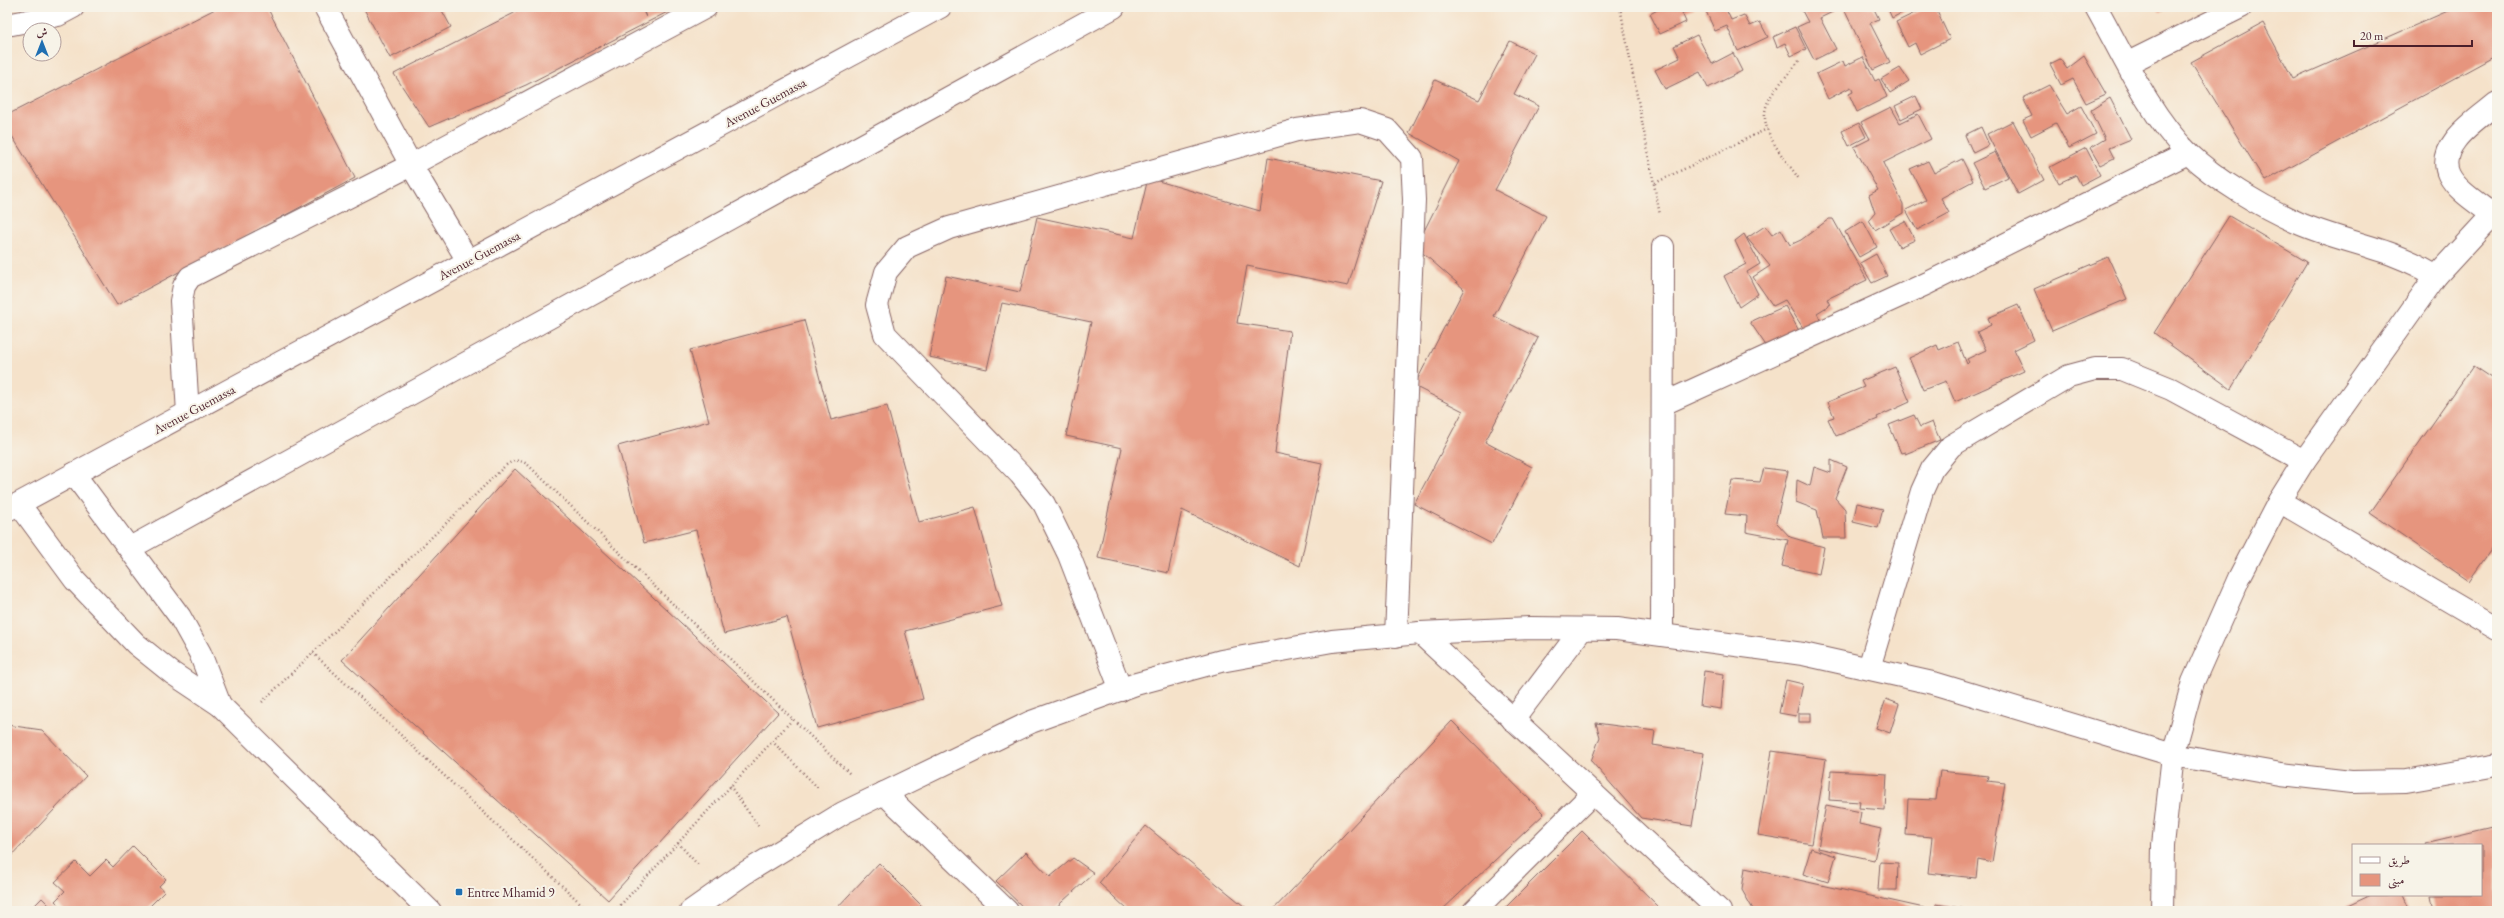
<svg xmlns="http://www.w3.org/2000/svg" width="2504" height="918" viewBox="0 0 2504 918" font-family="'EB Garamond',Amiri,serif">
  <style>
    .building { fill: #e6957e }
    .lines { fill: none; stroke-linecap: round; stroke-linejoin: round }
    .minor-casing { stroke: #866363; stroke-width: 24 }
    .major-casing { stroke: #866363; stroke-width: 24 }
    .path { stroke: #866363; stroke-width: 2.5; stroke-dasharray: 1 3; stroke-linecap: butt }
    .minor { stroke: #fff; stroke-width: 22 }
    .major { stroke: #fff; stroke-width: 22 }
    .poi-dot { fill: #1f6fb2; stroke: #f7f3e8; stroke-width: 1.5 }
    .labels { text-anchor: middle; stroke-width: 4; stroke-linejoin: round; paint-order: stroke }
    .street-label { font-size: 13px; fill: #4a1f2b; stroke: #f7f3e8 }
    .poi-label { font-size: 13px; fill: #4a1f2b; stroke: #f7f3e8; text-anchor: start }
  </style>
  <rect width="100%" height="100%" fill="#f7f3e8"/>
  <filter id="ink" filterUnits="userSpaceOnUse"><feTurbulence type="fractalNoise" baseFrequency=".025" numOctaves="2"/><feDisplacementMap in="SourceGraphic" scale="8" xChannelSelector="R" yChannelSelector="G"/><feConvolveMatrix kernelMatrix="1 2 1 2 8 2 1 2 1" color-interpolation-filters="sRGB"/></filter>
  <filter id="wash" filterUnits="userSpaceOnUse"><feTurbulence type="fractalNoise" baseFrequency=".012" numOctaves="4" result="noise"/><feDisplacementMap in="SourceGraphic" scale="16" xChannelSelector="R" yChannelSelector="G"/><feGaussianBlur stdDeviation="0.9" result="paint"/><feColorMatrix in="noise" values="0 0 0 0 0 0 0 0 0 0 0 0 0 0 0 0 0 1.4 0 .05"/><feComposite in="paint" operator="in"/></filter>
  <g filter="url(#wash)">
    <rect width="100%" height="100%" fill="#f5e2ca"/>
    <g id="blocks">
      <g class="building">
        <path d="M219 7H267L355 178 117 305 7 128V115Z"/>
        <path d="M363 7H440L451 27 390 58Z"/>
        <path d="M526 7H641L646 17 642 7H677L526 85 429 127 394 74Z"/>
        <path d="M1663 7H1696L1682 13 1686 22 1660 34 1650 14Z"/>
        <path d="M1704 7H1725L1731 20 1744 15 1750 26 1760 22 1768 37 1738 51 1727 26 1715 31Z"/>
        <path d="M1800 7H1873L1879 19 1870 23 1890 62 1873 70 1843 7 1820 18 1836 49 1814 60 1797 27 1808 22Z"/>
        <path d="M1887 7H1913L1892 18Z"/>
        <path d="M1927 7H1935L1950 39 1920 54 1915 43 1908 47 1896 22Z"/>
        <path d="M2156 7H2172L2159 12Z"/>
        <path d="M2448 7H2497V55L2265 181 2191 62 2263 23 2293 79 2450 10Z"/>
        <path d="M1795 27 1806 49 1791 56 1785 43 1777 47 1773 37Z"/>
        <path d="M1697 35 1712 64 1733 53 1742 71 1708 88 1700 72 1665 89 1655 70 1680 58 1674 46Z"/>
        <path d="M1510 41 1535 54 1514 94 1539 106 1495 190 1546 216 1494 316 1538 338 1485 442 1532 467 1492 544 1414 504 1463 411 1414 386 1464 289 1416 247 1459 161 1409 133 1435 80 1479 100Z"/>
        <path d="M2084 56 2106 94 2086 103 2073 79 2061 85 2050 64 2060 59 2067 69Z"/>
        <path d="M1863 57 1875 81 1879 79 1887 97 1857 112 1849 94 1853 92 1851 87 1828 99 1816 74 1843 61 1845 66Z"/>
        <path d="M1900 68 1909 81 1890 93 1881 79Z"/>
        <path d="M2049 85 2067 114 2081 106 2096 134 2069 148 2056 123 2031 136 2023 120 2032 116 2023 98Z"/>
        <path d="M1916 96 1922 109 1901 119 1895 106Z"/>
        <path d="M2110 98 2131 139 2109 148 2114 158 2100 165 2090 148 2105 139 2091 110Z"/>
        <path d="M1891 107 1900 123 1918 114 1931 139 1883 163 1903 204V213L1875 230 1869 220 1875 213 1869 195 1878 190 1854 147 1870 139 1861 122Z"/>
        <path d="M2013 121 2044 180 2018 194 1987 134Z"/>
        <path d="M1859 123 1866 137 1849 146 1842 131Z"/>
        <path d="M1981 127 1989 145 1973 153 1965 135Z"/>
        <path d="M2086 148 2100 175 2081 185 2076 175 2059 183 2050 167Z"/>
        <path d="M1995 152 2008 177 1985 188 1972 163Z"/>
        <path d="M1268 158 1381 181 1348 286 1247 266 1237 323 1290 331 1275 453 1322 463 1300 566 1182 510 1168 573 1098 558 1122 448 1066 436 1091 322 1002 303 987 369 929 357 946 276 1020 292 1037 217 1134 238 1148 178 1260 211Z"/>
        <path d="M1962 159 1973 181 1941 198 1949 213 1917 230 1906 210 1926 200 1910 169 1928 161 1934 173Z"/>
        <path d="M2229 216 2307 262 2231 389 2154 333Z"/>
        <path d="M1829 219H1833L1867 280 1827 299 1830 305 1817 313 1822 324 1805 331 1785 300 1773 306 1753 277 1770 266 1747 238 1765 226 1772 235 1781 229 1790 245 1801 240Z"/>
        <path d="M1863 221 1877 247 1859 257 1845 232Z"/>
        <path d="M1905 221 1915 240 1899 247 1889 229Z"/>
        <path d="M1744 234 1760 264 1747 272 1758 294 1739 307 1724 276 1746 264 1735 241Z"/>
        <path d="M1876 254 1887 276 1872 283 1860 263Z"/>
        <path d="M2108 257 2127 299 2052 331 2034 289Z"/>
        <path d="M2018 305 2034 340 2014 350 2024 371 1955 402 1946 381 1923 390 1909 358 1937 345 1939 350 1958 342 1967 364 1969 362 1967 359 1986 350 1977 332 1991 325 1988 318Z"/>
        <path d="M1785 306 1802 336 1767 347 1750 322Z"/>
        <path d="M804 320 831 420 887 406 919 522 975 507 1002 606 905 631 923 699 817 728 787 617 724 634 696 530 644 543 618 446 709 421 690 350Z"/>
        <path d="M2473 366 2497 382V541L2469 581 2370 513Z"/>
        <path d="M1895 367 1910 402 1877 417 1878 419 1836 436 1828 419 1834 417 1828 402 1864 387 1861 381Z"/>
        <path d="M1914 415 1920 427 1932 422 1940 440 1905 454V452L1901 453 1889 425Z"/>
        <path d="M1831 460 1847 467 1835 498 1845 509 1846 538H1823L1817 510 1796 502 1797 480 1810 486 1814 467 1831 473Z"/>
        <path d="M1764 468 1788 471 1776 522 1790 537 1824 547 1819 574 1782 566 1788 540 1746 532 1747 516 1725 514 1732 480 1760 482Z"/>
        <path d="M515 469 778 713 608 900 342 660Z"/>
        <path d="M1857 503 1883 509 1878 528 1853 522Z"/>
        <path d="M1704 671 1724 674 1721 709 1700 706Z"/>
        <path d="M1786 680 1803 684 1796 716 1779 713Z"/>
        <path d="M1886 699 1899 704 1890 733 1876 728Z"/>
        <rect x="1799" y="713" width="12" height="9"/>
        <path d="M1452 721 1544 814 1441 911H1272Z"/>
        <path d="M1596 723 1655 731 1653 745 1704 753 1692 826 1641 818 1591 761 1600 737Z"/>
        <path d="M7 725 42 730 86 776 7 860Z"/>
        <path d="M1772 751 1826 759 1812 844 1758 835Z"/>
        <path d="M1831 771 1887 774 1885 810 1859 808 1860 802 1829 800Z"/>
        <path d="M1940 771 1988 776 1987 781 2005 783 1992 862 1978 859 1976 878 1928 873 1932 837 1906 835 1908 799 1936 800Z"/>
        <path d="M1826 805 1861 812 1859 824 1881 829 1874 860 1818 848Z"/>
        <path d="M1146 826 1250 911H1129L1099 883Z"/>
        <path d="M2497 826V911H2434L2431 895H2481V845H2426L2425 843Z"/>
        <path d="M1582 831 1663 911 1504 909Z"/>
        <path d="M133 846 166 879 159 886 164 892 147 909 149 911H65L55 901 65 891 55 882 76 862 90 876 106 860 113 867Z"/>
        <path d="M1811 848 1836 856 1828 882 1803 874Z"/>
        <path d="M1026 852 1050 877 1073 858 1094 873 1052 911H1027L996 881Z"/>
        <path d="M1880 862 1898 863 1897 890H1878Z"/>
        <path d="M879 863 927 911H834Z"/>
        <path d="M1745 868 1924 908 1923 911H1754L1742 890Z"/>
        <path d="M2371 895H2402L2409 911H2337Z"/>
        <path d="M42 898 55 911H29Z"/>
        <path d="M1936 904 1972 910V911H1934Z"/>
      </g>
    </g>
  </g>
  <g filter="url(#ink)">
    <use href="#blocks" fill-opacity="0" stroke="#866363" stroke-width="1"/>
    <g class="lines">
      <defs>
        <g id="minor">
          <path d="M325 7 411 165 468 261"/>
          <path d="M2096 7C2123 55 2148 113 2188 153 2216 180 2262 207 2298 223 2344 243 2394 248 2436 276"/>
          <path d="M7 23 12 24 58 15 73 7"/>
          <path d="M2128 63 2241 7"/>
          <path d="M2493 215C2479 204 2457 191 2449 175 2435 145 2478 119 2497 103"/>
          <path d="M1663 404 1928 283 2188 153"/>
          <path d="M188 413 181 301 184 286 190 277 411 165 706 7"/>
          <path d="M74 474 180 617 200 653 220 705"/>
          <path d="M2279 501 2497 629"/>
          <path d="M19 504 75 580 136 644 172 673 220 705 430 911"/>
          <path d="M130 548 1114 7"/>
          <path d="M1420 633 1720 911"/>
          <path d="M1662 634 1663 247"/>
          <path d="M1869 668 1922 491 1932 469 1951 446 2069 376 2095 369H2122L2171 389 2304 461"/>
          <path d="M1121 690 1069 555 1044 504 1020 474 885 334 877 305 886 272 907 247 949 228 1297 130 1360 121 1387 130 1412 158 1414 200 1396 636"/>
          <path d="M1513 720 1582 629"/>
          <path d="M884 793 1007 911"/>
          <path d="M691 911 745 873 843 813 1031 722 1136 684 1221 661 1332 641 1420 633 1530 628 1617 629 1803 654 1937 684 2173 755 2281 774 2351 782 2406 781 2497 765"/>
          <path d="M1474 911 1593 793"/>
          <path d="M2162 911 2163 845 2173 755 2193 682 2239 578 2279 501 2304 461 2436 276 2497 210"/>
        </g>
        <path id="major" d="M7 510 940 7"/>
      </defs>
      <use href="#minor" class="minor-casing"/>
      <use href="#major" class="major-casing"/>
      <g class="path">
        <path d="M1620 7 1660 215"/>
        <path d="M1799 61C1789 74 1773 89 1767 104 1757 130 1785 158 1799 179"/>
        <path d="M1655 183 1767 129"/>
        <path d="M313 653 589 911"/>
        <path d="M262 702 505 466C513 460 518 459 527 464L850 774"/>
        <path d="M772 741 819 789"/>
        <path d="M730 786 759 827"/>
        <path d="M678 843 699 866"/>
        <path d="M615 911 793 719"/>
      </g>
      <use href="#minor" class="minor"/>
      <use href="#major" class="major"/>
    </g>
  </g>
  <rect class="poi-dot" x="455" y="888" width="8" height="8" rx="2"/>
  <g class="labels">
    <g class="street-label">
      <text transform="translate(765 102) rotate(-28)" y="5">Avenue Guemassa</text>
      <text transform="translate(479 255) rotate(-28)" y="5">Avenue Guemassa</text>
      <text transform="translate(194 409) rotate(-28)" y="5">Avenue Guemassa</text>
    </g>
    <g class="poi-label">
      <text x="467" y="897">Entree Mhamid 9</text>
    </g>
  </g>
  <rect width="2504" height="918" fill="none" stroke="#f7f3e8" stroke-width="24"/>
  <rect x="2352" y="844" width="130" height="52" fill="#f7f3e8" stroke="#b29e9c"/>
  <rect x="2360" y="857" width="20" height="6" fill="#ffffff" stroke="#b29e9c"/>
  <text x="2388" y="864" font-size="12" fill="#4a1f2b">طريق</text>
  <rect x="2360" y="874" width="20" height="12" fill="#e6957e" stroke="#b29e9c"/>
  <text x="2388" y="884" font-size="12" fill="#4a1f2b">مبنى</text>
  <g transform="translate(42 42)"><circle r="19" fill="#f7f3e8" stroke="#b29e9c"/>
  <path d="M0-3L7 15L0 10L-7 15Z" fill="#1f6fb2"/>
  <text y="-6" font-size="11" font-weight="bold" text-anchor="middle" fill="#4a1f2b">ش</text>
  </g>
  <path d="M2354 40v6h118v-6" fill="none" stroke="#4a1f2b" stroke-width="2"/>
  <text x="2360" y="40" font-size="12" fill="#4a1f2b" stroke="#f7f3e8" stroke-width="3" paint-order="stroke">20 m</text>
</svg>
